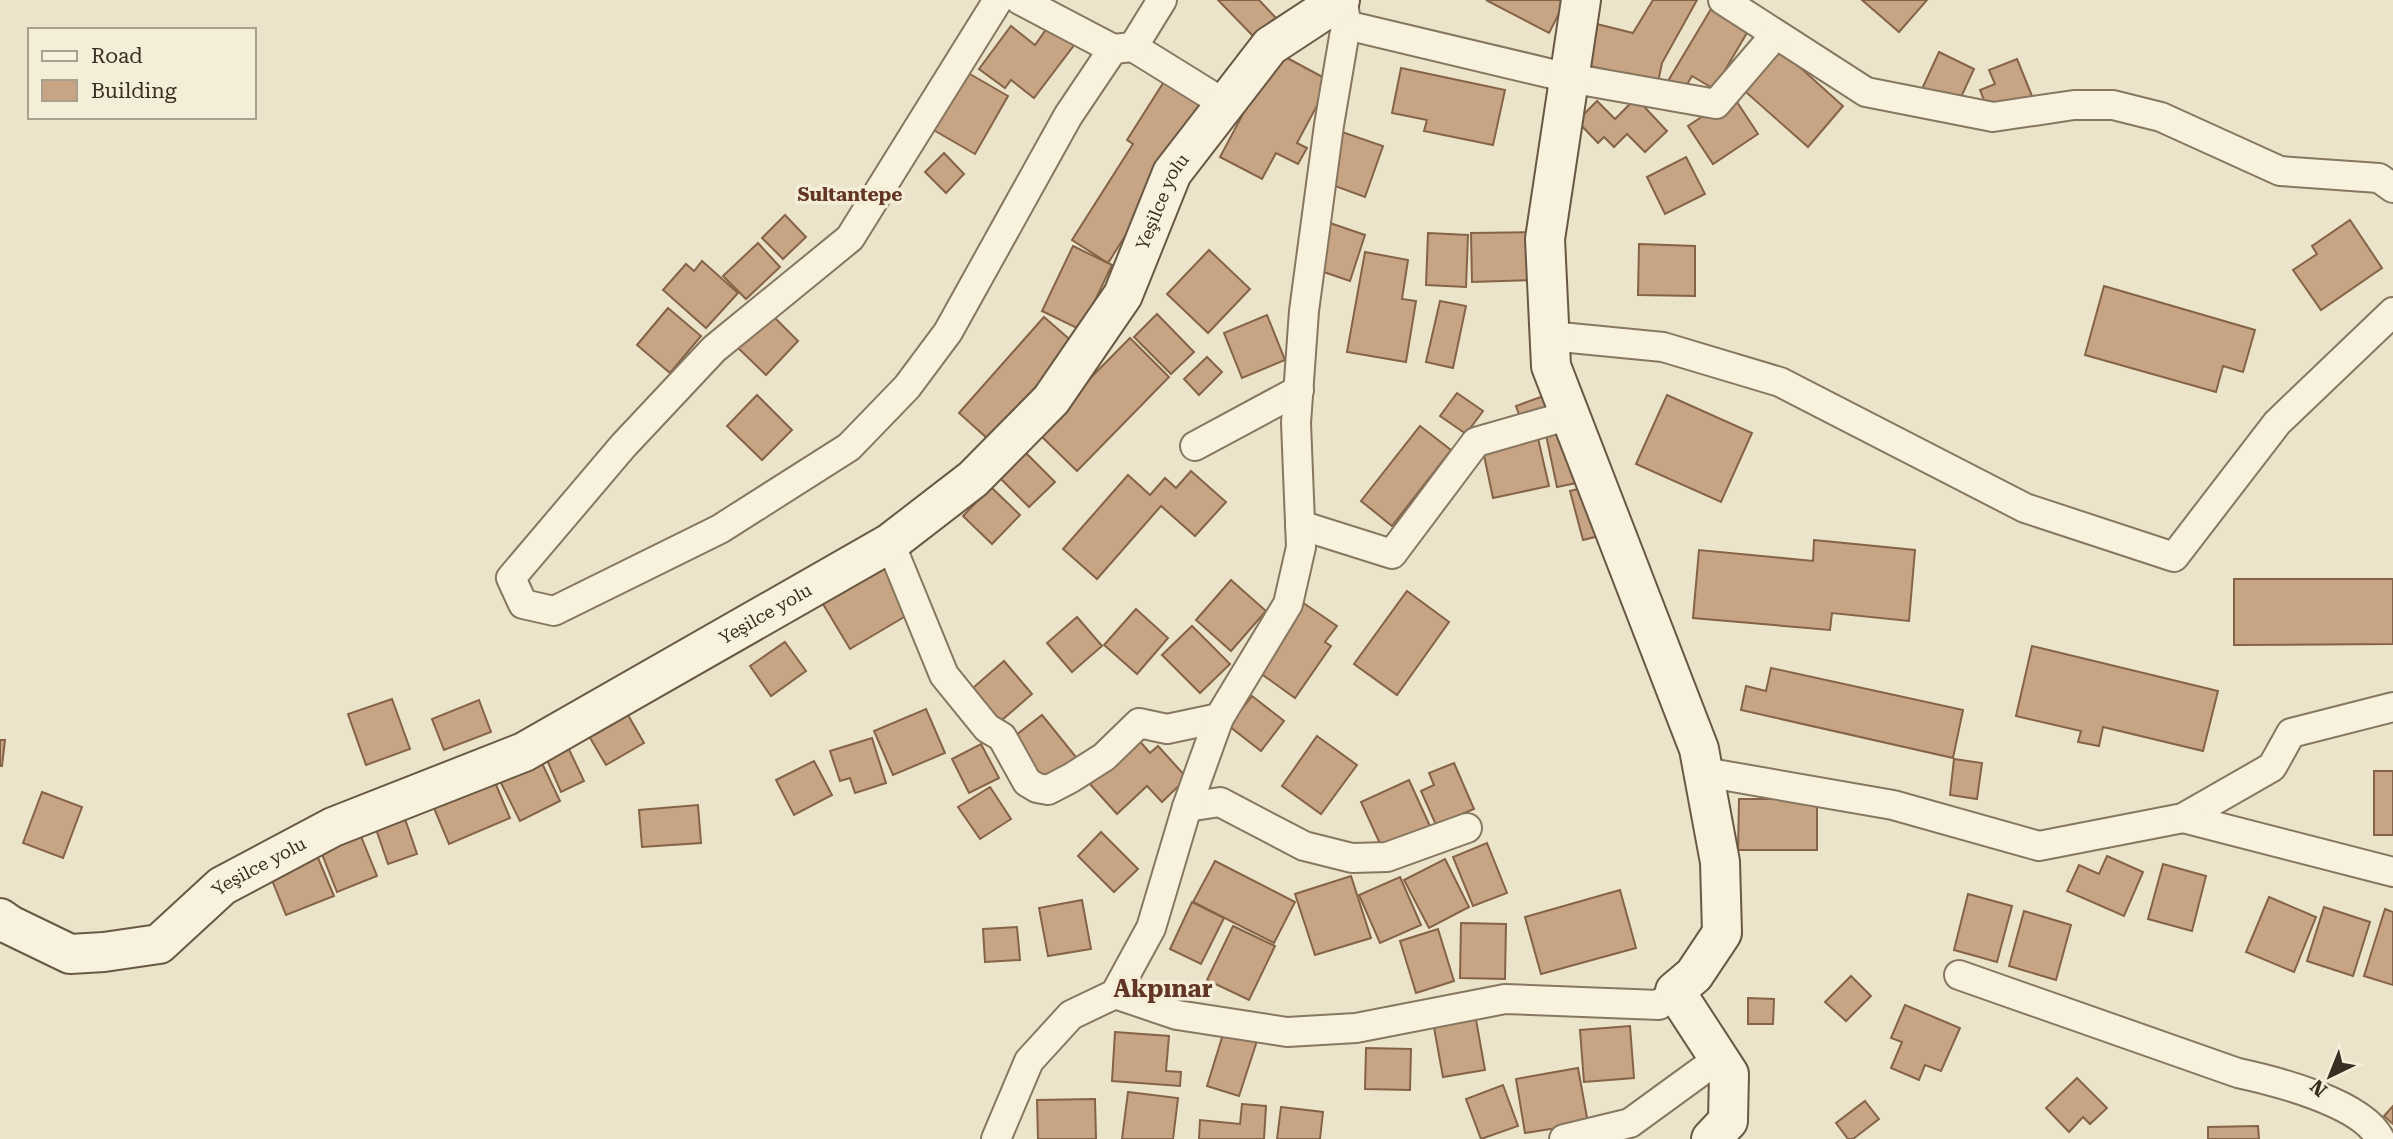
<svg xmlns="http://www.w3.org/2000/svg" width="2393" height="1139" viewBox="0 0 2393 1139" font-family="'Roboto Serif',serif">
  <style>
    .building { fill: #c7a483; stroke: #846347; stroke-width: 2 }
    .lines { fill: none; stroke-linecap: round; stroke-linejoin: round }
    .street-casing { stroke: #877760; stroke-width: 32 }
    .secondary-casing { stroke: #695843; stroke-width: 42 }
    .street { stroke: #f7f1dd; stroke-width: 28 }
    .secondary { stroke: #f7f1dd; stroke-width: 38 }
    .labels { text-anchor: middle; stroke-width: 7; stroke-linejoin: round; paint-order: stroke }
    .street-label { font-size: 18px; fill: #392e22; stroke: #f4eed9 }
    .neighbourhood-label { font-size: 19px; font-weight: bold; fill: #623525; stroke: #f4eed9 }
    .district-label { font-size: 24px; font-weight: bold; fill: #623525; stroke: #f4eed9 }
  </style>
  <rect width="100%" height="100%" fill="#ece4ca"/>
  <g class="building">
    <path d="M1218 0H1259L1276 18 1255 38Z"/>
    <path d="M1486 0H1566L1549 33Z"/>
    <path d="M1653 0H1697L1662 63 1658 82 1582 64 1589 22 1633 33Z"/>
    <path d="M1862 0H1927L1899 32Z"/>
    <path d="M1711 9 1748 31 1714 89 1692 76 1683 91 1668 81Z"/>
    <path d="M1052 21 1078 40 1034 98 1011 80 1005 88 979 69 1011 26 1035 45Z"/>
    <path d="M1775 45 1843 106 1808 147 1739 86Z"/>
    <path d="M1276 52 1330 81 1297 143 1307 148 1298 164 1276 153 1262 179 1220 157Z"/>
    <path d="M1939 52 1974 69 1956 108 1921 91Z"/>
    <path d="M2017 59 2032 96 1989 113 1980 90 1995 84 1989 70Z"/>
    <path d="M1401 68 1505 90 1493 145 1424 131 1427 120 1392 113Z"/>
    <path d="M963 70 1008 96 975 154 930 128Z"/>
    <path d="M1167 77 1209 104 1108 263 1072 240 1133 144 1127 140Z"/>
    <path d="M1733 96 1758 134 1713 164 1688 126Z"/>
    <path d="M1636 98 1667 131 1645 152 1627 134 1614 147 1604 137 1598 143 1577 121 1597 101 1615 119Z"/>
    <path d="M1342 132 1383 146 1365 197 1324 182Z"/>
    <path d="M944 153 964 174 946 193 925 172Z"/>
    <path d="M1686 157 1705 194 1665 214 1647 177Z"/>
    <path d="M785 215 806 237 783 259 762 238Z"/>
    <path d="M2350 220 2382 268 2321 310 2293 270 2317 254 2312 246Z"/>
    <path d="M1327 222 1365 235 1350 281 1312 268Z"/>
    <path d="M1536 232 1537 280 1472 282 1471 233Z"/>
    <path d="M1428 233 1468 235 1466 287 1426 285Z"/>
    <path d="M758 243 780 267 746 299 723 276Z"/>
    <path d="M1639 244 1695 246V296L1638 295Z"/>
    <path d="M1073 246 1112 265 1081 330 1042 311Z"/>
    <path d="M1209 250 1250 289 1208 333 1167 294Z"/>
    <path d="M1365 252 1408 260 1402 299 1416 301 1406 362 1347 352Z"/>
    <path d="M702 261 738 293 706 328 663 290 686 264 694 271Z"/>
    <path d="M2104 286 2255 330 2243 372 2223 366 2216 392 2085 355Z"/>
    <path d="M1440 301 1466 306 1453 368 1426 362Z"/>
    <path d="M668 308 701 336 670 373 637 345Z"/>
    <path d="M767 310 798 341 766 375 734 344Z"/>
    <path d="M1157 314 1194 352 1171 374 1134 337Z"/>
    <path d="M1267 315 1285 360 1242 378 1224 333Z"/>
    <path d="M1044 317 1075 344 988 439 959 413Z"/>
    <path d="M1130 338 1169 377 1077 471 1037 432Z"/>
    <path d="M1207 357 1222 372 1199 395 1184 379Z"/>
    <path d="M1457 393 1483 411 1466 434 1440 416Z"/>
    <path d="M757 395 792 430 762 460 727 426Z"/>
    <path d="M1546 395 1551 412 1522 423 1516 406Z"/>
    <path d="M1667 395 1752 433 1721 502 1636 464Z"/>
    <path d="M1420 426 1451 450 1392 526 1361 501Z"/>
    <path d="M1575 429 1586 481 1557 487 1546 435Z"/>
    <path d="M1537 434 1549 486 1493 498 1482 446Z"/>
    <path d="M1025 452 1055 482 1029 507 999 477Z"/>
    <path d="M1191 471 1226 502 1195 536 1161 506 1097 579 1063 549 1128 475 1150 495 1165 478 1176 488Z"/>
    <path d="M1594 485 1607 534 1583 540 1570 491Z"/>
    <path d="M991 487 1020 515 992 544 963 516Z"/>
    <path d="M1814 540 1915 550 1909 621 1832 613 1830 630 1693 618 1699 550 1813 561Z"/>
    <path d="M882 563 911 613 850 649 820 599Z"/>
    <path d="M2234 579H2393V644L2234 645Z"/>
    <path d="M1231 580 1266 611 1231 651 1196 620Z"/>
    <path d="M1407 591 1449 622 1397 695 1354 664Z"/>
    <path d="M1299 600 1337 626 1325 642 1331 646 1295 698 1253 668Z"/>
    <path d="M1136 609 1168 638 1137 674 1104 645Z"/>
    <path d="M1077 617 1102 646 1072 672 1047 643Z"/>
    <path d="M1192 626 1230 664 1200 693 1162 655Z"/>
    <path d="M785 642 806 671 771 696 750 666Z"/>
    <path d="M2032 646 2218 691 2203 751 2103 727 2099 746 2078 742 2081 731 2016 716Z"/>
    <path d="M1004 661 1032 694 995 726 967 693Z"/>
    <path d="M1771 668 1963 710 1953 758 1741 710 1746 686 1766 691Z"/>
    <path d="M1252 696 1284 721 1261 751 1229 726Z"/>
    <path d="M392 699 410 749 366 765 348 714Z"/>
    <path d="M479 700 491 732 444 750 432 719Z"/>
    <path d="M624 708 644 743 606 765 586 731Z"/>
    <path d="M926 709 945 753 893 775 874 731Z"/>
    <path d="M1042 715 1076 757 1044 782 1011 739Z"/>
    <path d="M1317 736 1357 765 1321 814 1282 786Z"/>
    <path d="M872 738 886 783 855 793 850 778 840 781 830 751Z"/>
    <path d="M1137 738 1150 753 1158 746 1187 778 1162 802 1147 786 1117 814 1089 783Z"/>
    <path d="M0 740H5L2 766H0Z"/>
    <path d="M566 743 584 781 561 792 544 753Z"/>
    <path d="M981 744 999 778 969 793 952 759Z"/>
    <path d="M540 759 560 801 520 821 499 779Z"/>
    <path d="M1954 759 1982 763 1977 799 1950 795Z"/>
    <path d="M814 761 832 795 794 815 776 780Z"/>
    <path d="M1454 763 1474 809 1436 825 1421 791 1434 785 1429 773Z"/>
    <rect x="2374" y="771" width="19" height="64"/>
    <path d="M492 775 510 818 449 844 431 801Z"/>
    <path d="M1409 780 1430 826 1382 848 1361 802Z"/>
    <path d="M990 787 1011 819 980 839 958 807Z"/>
    <path d="M42 792 82 807 63 858 23 843Z"/>
    <path d="M1739 799H1817V850H1738Z"/>
    <path d="M698 805 701 843 642 847 639 810Z"/>
    <path d="M404 816 417 854 388 864 375 826Z"/>
    <path d="M358 829 377 876 337 892 318 844Z"/>
    <path d="M1101 832 1138 869 1114 892 1078 856Z"/>
    <path d="M1487 843 1507 893 1473 906 1453 857Z"/>
    <path d="M313 846 334 896 286 915 266 865Z"/>
    <path d="M2107 856 2143 872 2124 916 2067 891 2079 865 2099 874Z"/>
    <path d="M1445 859 1469 907 1429 928 1404 880Z"/>
    <path d="M1215 861 1295 902 1274 943 1193 902Z"/>
    <path d="M2163 864 2206 876 2192 931 2148 919Z"/>
    <path d="M1351 876 1371 938 1315 955 1295 894Z"/>
    <path d="M1400 877 1421 925 1380 943 1359 895Z"/>
    <path d="M1620 890 1636 948 1541 974 1525 917Z"/>
    <path d="M1968 894 2012 906 1997 962 1954 950Z"/>
    <path d="M2269 897 2316 917 2294 972 2246 952Z"/>
    <path d="M1082 900 1091 949 1048 956 1039 908Z"/>
    <path d="M1192 902 1224 918 1201 964 1170 949Z"/>
    <path d="M2324 907 2370 922 2353 976 2307 961Z"/>
    <path d="M2385 909 2393 912V985L2364 976Z"/>
    <path d="M2024 911 2071 925 2056 980 2009 966Z"/>
    <path d="M1461 923 1506 924 1505 979 1460 978Z"/>
    <path d="M1233 926 1275 946 1249 1000 1207 980Z"/>
    <path d="M1017 927 1020 960 985 962 983 929Z"/>
    <path d="M1438 929 1454 981 1416 993 1400 941Z"/>
    <path d="M1851 976 1871 996 1846 1021 1825 1002Z"/>
    <path d="M1748 998 1774 999 1773 1024H1748Z"/>
    <path d="M1905 1005 1960 1028 1941 1071 1925 1065 1919 1080 1891 1068 1902 1042 1891 1038Z"/>
    <path d="M1475 1014 1485 1070 1443 1077 1433 1022Z"/>
    <path d="M1630 1026 1634 1078 1584 1082 1580 1030Z"/>
    <path d="M1224 1031 1257 1041 1239 1096 1207 1086Z"/>
    <path d="M1115 1032 1169 1036 1166 1071 1181 1072 1180 1086 1112 1081Z"/>
    <path d="M1366 1048 1411 1049 1410 1090 1365 1089Z"/>
    <path d="M1578 1068 1588 1123 1525 1133 1516 1079Z"/>
    <path d="M2077 1078 2107 1108 2090 1124 2083 1117 2069 1132 2046 1108Z"/>
    <path d="M1503 1085 1518 1126 1481 1139 1466 1099Z"/>
    <path d="M1128 1092 1178 1098 1173 1139H1122Z"/>
    <path d="M1095 1099 1096 1139H1038L1037 1100Z"/>
    <path d="M1865 1101 1879 1119 1853 1139H1848L1836 1123Z"/>
    <path d="M1242 1104 1266 1106 1264 1139H1199L1200 1120 1240 1124Z"/>
    <path d="M2393 1106V1124L2384 1116Z"/>
    <path d="M1281 1107 1323 1112 1320 1139H1277Z"/>
    <path d="M2258 1126 2259 1139H2208V1127Z"/>
  </g>
  <g class="lines">
    <defs>
      <g id="street">
        <path d="M998 0 850 238 714 349 623 446 511 578 523 604 554 611 720 529 849 447 907 387 948 332 1068 116 1113 49"/>
        <path d="M1020 0 1113 49 1133 47 1225 104"/>
        <path d="M1723 0 1866 92 1993 117 2074 105H2113L2161 117 2280 171 2379 178 2393 188"/>
        <path d="M1346 25 1569 78 1716 104 1775 35"/>
        <path d="M1133 47 1162 0"/>
        <path d="M1550 336 1663 347 1780 382 2025 508 2174 557 2277 423 2393 312"/>
        <path d="M1195 446 1299 390"/>
        <path d="M1300 525 1392 554 1476 442 1570 415"/>
        <path d="M890 543 944 675 987 728 1002 737 1027 782 1037 788 1048 790 1071 778 1104 757 1139 723 1167 729 1219 718"/>
        <path d="M1704 772 1893 805 2039 846 2183 818 2272 767 2291 733 2393 707"/>
        <path d="M1187 807 1220 802 1304 846 1352 858 1387 857 1467 828"/>
        <path d="M2183 818 2393 872"/>
        <path d="M1959 975 2238 1073C2275 1081 2363 1103 2380 1139"/>
        <path d="M1115 994 1177 1015 1287 1032 1356 1028 1505 999 1659 1005 1675 991"/>
        <path d="M996 1139 1029 1061 1071 1015 1115 994 1151 928 1187 807 1219 718 1288 604 1301 547 1296 423 1304 311 1329 125 1346 25 1343 0"/>
        <path d="M1564 1139 1630 1123 1718 1059"/>
      </g>
      <g id="secondary">
        <path d="M1581 0 1545 239 1551 366 1699 749 1720 862 1722 933 1694 975 1675 991 1729 1074 1728 1121 1711 1139"/>
        <path id="s1" d="M0 918 10 925 70 954 104 952 159 944 222 886 333 827 524 752 890 543 973 479 1051 400 1123 295 1172 173 1270 46 1340 0"/>
      </g>
    </defs>
    <use href="#street" class="street-casing"/>
    <use href="#secondary" class="secondary-casing"/>
    <use href="#street" class="street"/>
    <use href="#secondary" class="secondary"/>
  </g>
  <g class="labels">
    <g class="street-label">
      <text dy="6" stroke="none"><textPath href="#s1" startOffset="1451">Yeşilce yolu</textPath></text>
      <text dy="6" stroke="none"><textPath href="#s1" startOffset="863">Yeşilce yolu</textPath></text>
      <text dy="6" stroke="none"><textPath href="#s1" startOffset="296">Yeşilce yolu</textPath></text>
    </g>
    <g class="neighbourhood-label">
      <text x="850" y="201">Sultantepe</text>
    </g>
    <g class="district-label">
      <text x="1163" y="997">Akpınar</text>
    </g>
  </g>
  <rect x="28" y="28" width="228" height="91" fill="#f4eed9" stroke="#a9a190" stroke-width="2"/>
  <rect x="42" y="51" width="35" height="10" fill="#f7f1dd" stroke="#a9a190" stroke-width="2"/>
  <text x="91" y="63" font-size="21" fill="#392e22">Road</text>
  <rect x="42" y="80" width="35" height="21" fill="#c7a483" stroke="#a9a190" stroke-width="2"/>
  <text x="91" y="98" font-size="21" fill="#392e22">Building</text>
  <g transform="translate(2330 1076) rotate(223)" stroke="#f4eed9" stroke-width="5" paint-order="stroke">
  <path d="M0-5L12 26L0 18L-12 26Z" fill="#392e22"/>
  <text y="-10" font-size="19" font-weight="bold" text-anchor="middle" fill="#392e22">N</text>
  </g>
</svg>
